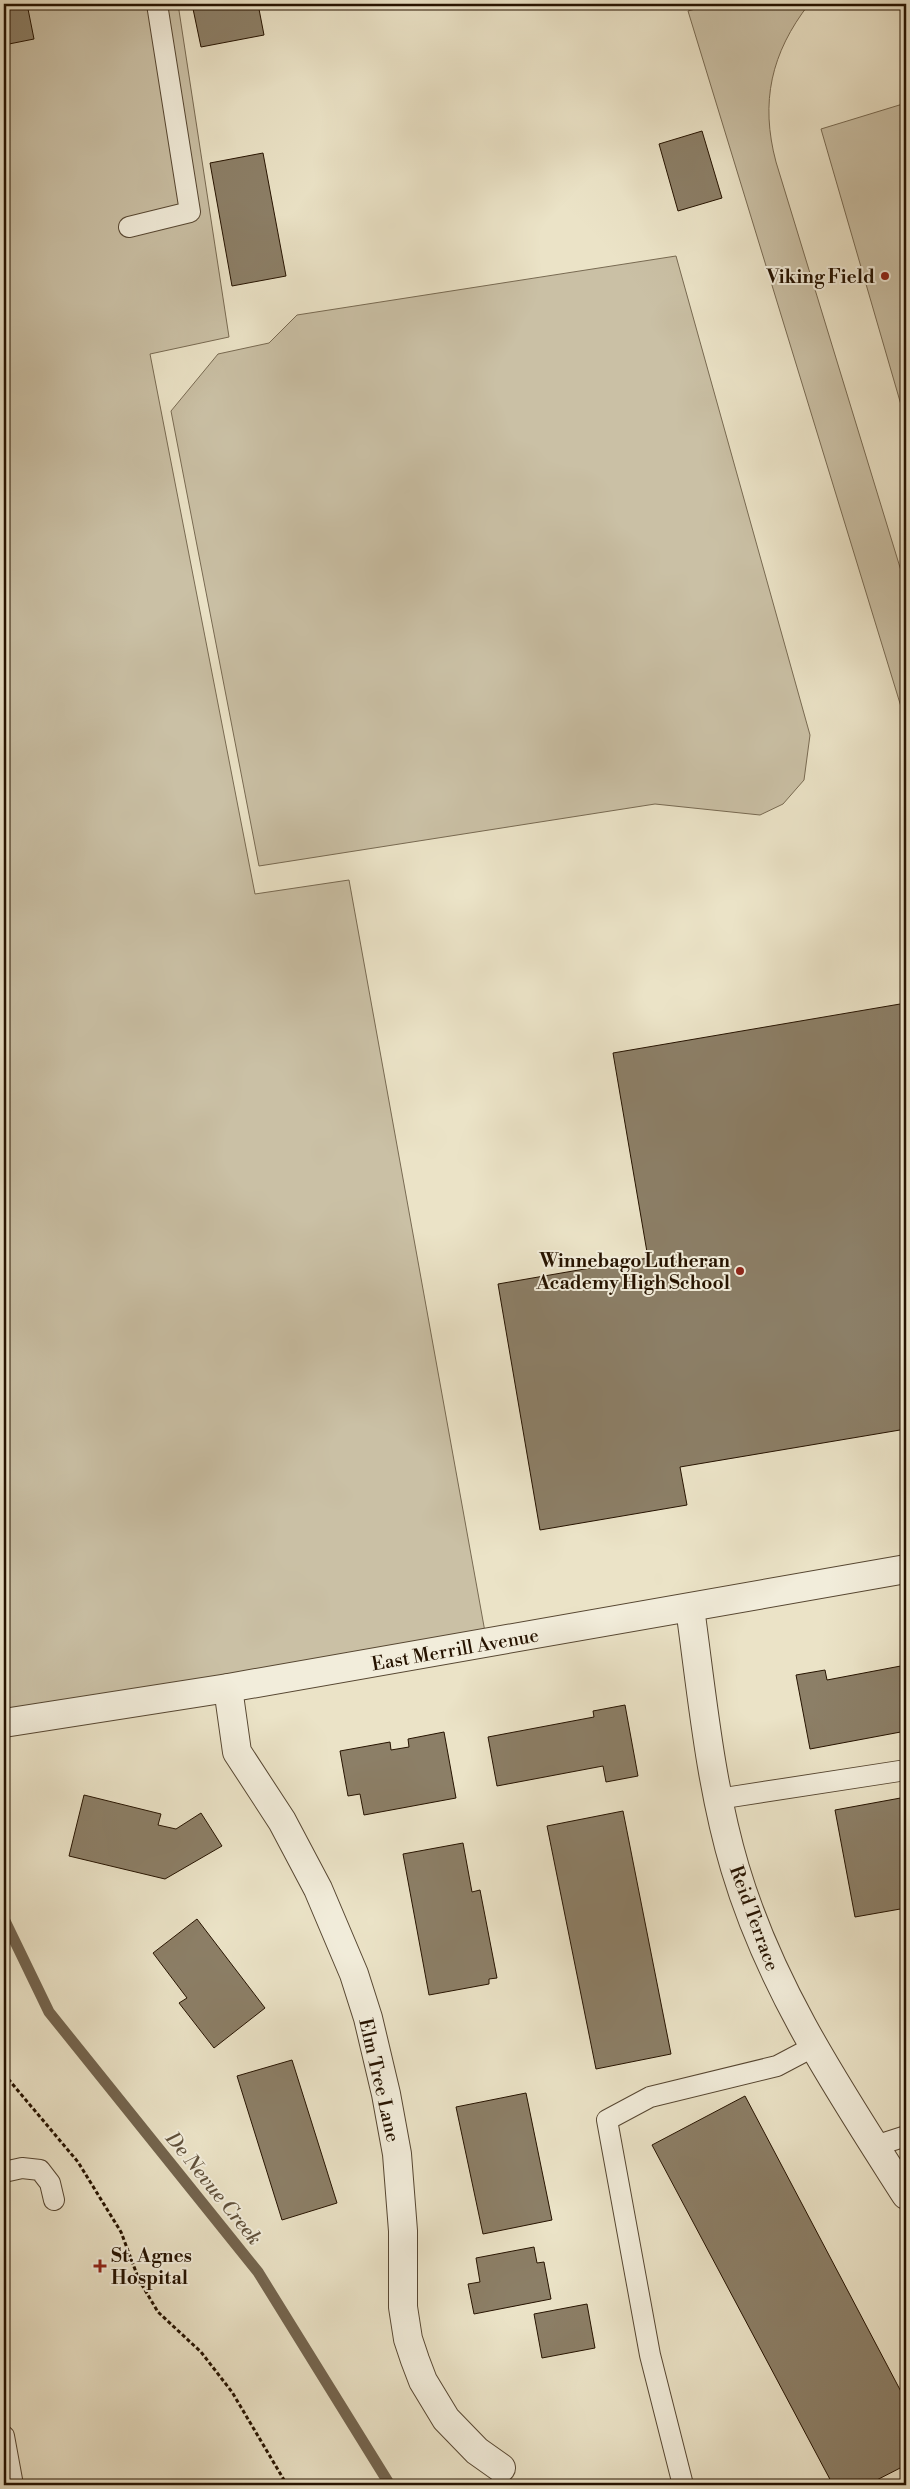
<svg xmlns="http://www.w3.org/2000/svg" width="910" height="2489" viewBox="0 0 910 2489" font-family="'Libre Bodoni',serif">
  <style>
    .green { fill: #cac0a5; stroke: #786a52 }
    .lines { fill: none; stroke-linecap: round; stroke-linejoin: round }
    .stream { stroke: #74654f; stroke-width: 11 }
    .building { fill: #8c7f67; stroke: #261300 }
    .lane-casing { stroke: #574732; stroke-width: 22 }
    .street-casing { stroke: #574732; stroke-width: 30 }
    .path { stroke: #261300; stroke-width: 3; stroke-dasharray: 4 2.5; stroke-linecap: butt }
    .lane { stroke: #f2eddb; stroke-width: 20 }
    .street { stroke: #f2eddb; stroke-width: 28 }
    .poi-dot { fill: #8f2418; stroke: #f2eddb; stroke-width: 2 }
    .labels { text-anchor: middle; stroke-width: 4; stroke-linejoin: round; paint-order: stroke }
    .poi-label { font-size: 19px; font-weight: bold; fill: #261300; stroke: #f2eddb; text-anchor: end }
    .street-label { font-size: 19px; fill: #261300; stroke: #f2eddb }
    .water-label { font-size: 20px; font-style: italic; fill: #60513b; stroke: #f2eddb }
  </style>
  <rect width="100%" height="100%" fill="#ebe3c7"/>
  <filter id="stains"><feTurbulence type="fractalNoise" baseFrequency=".004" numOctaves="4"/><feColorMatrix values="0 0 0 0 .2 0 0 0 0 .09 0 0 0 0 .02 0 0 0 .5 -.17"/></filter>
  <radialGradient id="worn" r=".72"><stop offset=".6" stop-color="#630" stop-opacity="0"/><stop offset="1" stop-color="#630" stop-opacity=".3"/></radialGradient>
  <g class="green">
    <path d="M4 4H178L229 337 150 354 255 894 349 880 487 1643 4 1723Z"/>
    <path d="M713 4H809C771 53 760 102 776 162L906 587V723L688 11Z"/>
    <path d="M906 103V422L821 129Z"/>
    <path d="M676 256 810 735 804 780 783 804 760 815 655 804 259 866 171 411 218 354 269 343 297 315Z"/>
  </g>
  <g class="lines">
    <path class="stream" d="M4 1919 49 2012 258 2272 390 2485"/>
  </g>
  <g class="building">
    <path d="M4 4H27L34 39 4 45Z"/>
    <path d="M192 4H258L264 35 201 47Z"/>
    <path d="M702 131 722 198 678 211 659 144Z"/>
    <path d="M263 153 286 276 232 286 210 163Z"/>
    <path d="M906 1003V1429L680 1467 687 1505 540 1530 498 1284 648 1258 613 1053Z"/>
    <path d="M906 1665V1731L810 1749 796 1675 825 1670 827 1680Z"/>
    <path d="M625 1705 638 1776 606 1782 603 1766 497 1786 488 1737 594 1717 593 1711Z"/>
    <path d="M444 1732 456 1798 364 1815 360 1794 348 1796 340 1751 390 1742 391 1750 409 1747 408 1739Z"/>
    <path d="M84 1795 161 1814 158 1825 176 1829 201 1813 222 1846 165 1879 69 1856Z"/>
    <path d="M906 1797V1908L855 1917 835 1810Z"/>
    <path d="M623 1811 671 2054 596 2069 547 1826Z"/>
    <path d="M463 1843 472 1892 480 1890 497 1978 489 1979V1984L429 1995 403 1854Z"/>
    <path d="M197 1919 265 2008 214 2048 179 2003 187 1998 153 1953Z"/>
    <path d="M292 2060 337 2203 282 2220 237 2076Z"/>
    <path d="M526 2093 552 2220 483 2234 456 2107Z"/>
    <path d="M745 2096 906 2401V2465L867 2485H833L652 2145Z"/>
    <path d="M534 2247 537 2263 544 2262 551 2299 474 2314 468 2284 480 2282 476 2258Z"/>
    <path d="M587 2304 595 2348 542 2358 534 2314Z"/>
    <path d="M600 2480 603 2485H592Z"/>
  </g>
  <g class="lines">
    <defs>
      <g id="lane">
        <path d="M129 227 190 212 157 4"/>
        <path d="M718 1799 906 1770"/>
        <path d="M875 2146 906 2136"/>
        <path d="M4 2172 22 2168 40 2170 50 2183 54 2200"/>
        <path d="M4 2436 13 2485"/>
        <path d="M683 2485 650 2355 607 2120 650 2097 777 2066 813 2047"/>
      </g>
      <g id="street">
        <path d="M690 1608C702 1695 710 1784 735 1868 771 1989 839 2090 906 2195"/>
        <path d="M228 1688 237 1752 282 1821 318 1889 354 1974 368 2018 386 2094 397 2154 403 2231V2307L408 2339 415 2360 423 2381 446 2419 477 2451 501 2468"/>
        <path d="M4 1723 228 1688 906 1569"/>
      </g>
    </defs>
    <use href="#lane" class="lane-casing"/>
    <use href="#street" class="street-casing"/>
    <g class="path">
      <path d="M4 1681V1682"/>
      <path d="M4 2074 78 2162 121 2232 139 2280 158 2312 201 2352 232 2392 287 2485"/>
    </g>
    <use href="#lane" class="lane"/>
    <use href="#street" class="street"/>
  </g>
  <g class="poi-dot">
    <circle cx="885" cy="276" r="5"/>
    <circle cx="740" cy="1271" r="5"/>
    <path d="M97.5 2258.5h5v5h5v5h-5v5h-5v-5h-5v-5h5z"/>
  </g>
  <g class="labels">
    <g class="poi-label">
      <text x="875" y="283">Viking Field</text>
      <text x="730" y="1267">Winnebago Lutheran<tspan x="730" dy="22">Academy High School</tspan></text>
      <text x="111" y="2262" text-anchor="start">St. Agnes<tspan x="111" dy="22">Hospital</tspan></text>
    </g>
    <g class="street-label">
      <text transform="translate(455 1649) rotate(-10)" y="7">East Merrill Avenue</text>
      <text transform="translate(755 1918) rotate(70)" y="7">Reid Terrace</text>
      <text transform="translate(380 2080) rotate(77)" y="7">Elm Tree Lane</text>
    </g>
    <g class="water-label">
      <text transform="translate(214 2188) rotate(51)" y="7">De Nevue Creek</text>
    </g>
  </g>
  <rect width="910" height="2489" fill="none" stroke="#ebe3c7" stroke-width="20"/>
  <rect x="5" y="5" width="900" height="2479" fill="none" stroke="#261300" stroke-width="2.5"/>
  <rect x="10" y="10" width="890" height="2469" fill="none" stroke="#261300"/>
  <rect width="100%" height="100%" filter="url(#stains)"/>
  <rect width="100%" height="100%" fill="url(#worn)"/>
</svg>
